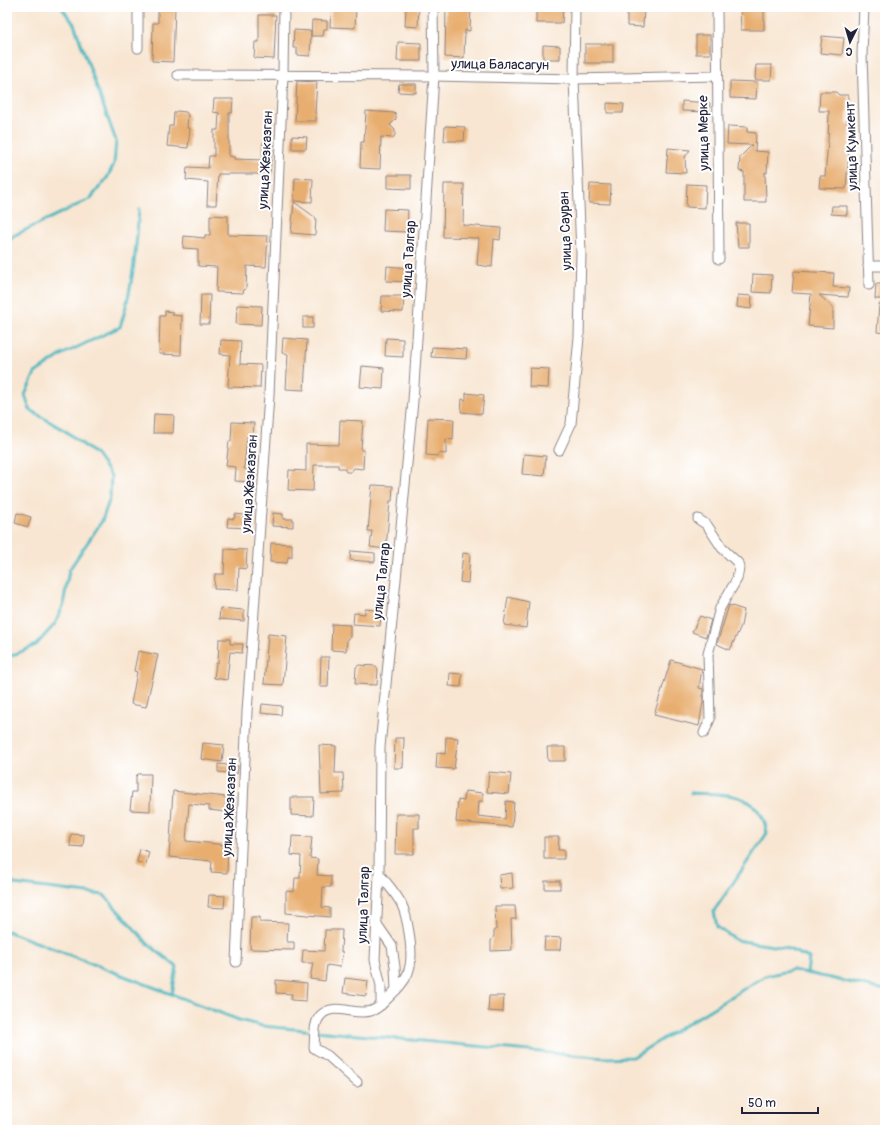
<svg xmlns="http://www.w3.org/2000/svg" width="892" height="1137" viewBox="0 0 892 1137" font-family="Pangolin,sans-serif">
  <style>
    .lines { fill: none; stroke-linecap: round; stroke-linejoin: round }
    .stream { stroke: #48b7c0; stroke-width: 3 }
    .building { fill: #e8ae6f }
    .minor-casing { stroke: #8d8486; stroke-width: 11 }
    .minor { stroke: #fff; stroke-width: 9 }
    .labels { text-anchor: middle; stroke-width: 4; stroke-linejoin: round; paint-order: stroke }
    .street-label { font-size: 14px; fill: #22223b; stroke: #fff }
  </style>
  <rect width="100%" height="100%" fill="#fff"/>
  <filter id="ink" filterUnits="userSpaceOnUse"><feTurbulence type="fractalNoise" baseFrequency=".025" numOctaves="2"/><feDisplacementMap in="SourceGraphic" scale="8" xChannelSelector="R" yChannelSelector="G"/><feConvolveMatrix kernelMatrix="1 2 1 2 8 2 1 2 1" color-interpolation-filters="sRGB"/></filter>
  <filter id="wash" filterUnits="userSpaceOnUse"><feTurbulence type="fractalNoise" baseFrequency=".012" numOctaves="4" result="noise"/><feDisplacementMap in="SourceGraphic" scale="16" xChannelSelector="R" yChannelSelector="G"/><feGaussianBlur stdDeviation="0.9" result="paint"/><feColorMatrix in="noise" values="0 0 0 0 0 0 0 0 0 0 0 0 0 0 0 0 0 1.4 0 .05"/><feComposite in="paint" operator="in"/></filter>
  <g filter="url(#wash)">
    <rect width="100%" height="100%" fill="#f8e6d2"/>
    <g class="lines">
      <g class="stream">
        <path d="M7 242 15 235 90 199 107 178 114 164 116 141 74 24 61 7"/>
        <path d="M7 658 36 645 55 624 63 606 69 570 102 521 110 498 111 476 96 455 67 432 30 410 25 395 35 373 63 354 120 327C133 288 136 250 139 209"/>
        <path d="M691 793C725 795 760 790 767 833L714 911 717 927 736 940 786 948 809 958 807 973"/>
        <path d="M7 879 14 884 104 895 148 944 177 967 172 994"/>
        <path d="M7 931 239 1020 262 1026 605 1058 633 1057 765 976 793 970 885 990"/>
      </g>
    </g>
    <g id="blocks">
      <g class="building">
        <path d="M158 7H175L173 62 152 61 153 23H158Z"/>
        <path d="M406 7H419L418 27 405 26Z"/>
        <path d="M446 7 471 8 470 31 465 30 464 58 445 57Z"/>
        <path d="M536 7H563L562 23H536Z"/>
        <path d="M627 7 644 8 643 27 627 26Z"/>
        <path d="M740 7H764V30H741Z"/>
        <path d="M331 8 356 9 355 28 330 27Z"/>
        <path d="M259 15H276L274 59 254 58 255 42H259Z"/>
        <path d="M312 20 327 21V29H324L323 36H311Z"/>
        <path d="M294 30 311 31 310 56 297 55V48H293Z"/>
        <rect x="696" y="35" width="14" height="19"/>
        <path d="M822 36 844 38 842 55 820 53Z"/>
        <path d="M398 42 421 43V61H397Z"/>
        <rect x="585" y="44" width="28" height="19"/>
        <path d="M543 45 560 46V59H543Z"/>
        <path d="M756 65H772L771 80H755Z"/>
        <path d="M297 81 317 82 315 113H316V121H295Z"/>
        <path d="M730 81 757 82 756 99 730 98Z"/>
        <path d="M399 84H416V93L398 92Z"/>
        <path d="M820 92H836L839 95H848L847 124H851L846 189 819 188 820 176H825L828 142 829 111H819Z"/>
        <path d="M214 99H233L232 113H229V156L234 157V159L263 160V142H273L270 174H218L216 205H207L208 182 186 180 187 167 208 168 209 156H214V130H218L219 113 213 112Z"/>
        <path d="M682 101 710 103 709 112 682 111Z"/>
        <path d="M607 103 624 104 623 113H607Z"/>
        <path d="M177 111 186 112 188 115 187 128H190L188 148 167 146 169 126H173L174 113Z"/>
        <path d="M366 111 394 113 396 115V119L390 125 395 130V135L393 138 381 137 380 169 360 168 361 142H364Z"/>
        <path d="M445 126 465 127 464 141H444Z"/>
        <path d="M728 126 747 127V132L756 133 755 151 768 152 767 173 765 172 766 202H744V172L739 171 740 157 752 145 727 144Z"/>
        <path d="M292 136 307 137 306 149H292Z"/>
        <path d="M668 148 690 150 685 157 686 173 666 172Z"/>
        <path d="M388 175H411V189L388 188Z"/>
        <path d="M295 178 313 179 312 202 294 201Z"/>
        <path d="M444 184H464L463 225 501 228 500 240 494 239 492 267 477 265 479 238 443 237Z"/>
        <path d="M590 184 611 185 610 204 589 203Z"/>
        <path d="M687 184 706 185 705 208 686 207Z"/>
        <path d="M294 202 316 218 315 235 291 233Z"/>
        <path d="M832 206H847V215L831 214Z"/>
        <path d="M384 209 408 210 407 232 383 231Z"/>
        <path d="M210 215 228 216V235L268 236 266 267 247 266 246 289 244 290 243 293 216 292 217 267 198 266V249L183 248 184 236 205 238V235H210Z"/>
        <path d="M736 223H749V247H738Z"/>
        <path d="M387 266 410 268V282L386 281Z"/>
        <path d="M794 271 834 273 833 287 849 288 848 297 819 295 833 307V328L808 326 811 294 792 293Z"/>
        <path d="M753 274 772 275 771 293 752 292Z"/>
        <path d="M876 284H885V299H875Z"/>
        <path d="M201 295H210L209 324H200Z"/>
        <path d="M738 295 752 296 751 309 737 307Z"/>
        <path d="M382 296H404L403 312 381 311Z"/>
        <path d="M879 304H885V333L877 332Z"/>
        <path d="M237 305 262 306 261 325 236 324Z"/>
        <path d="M165 311 173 312 172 315 182 316 181 355 159 354 160 316H165Z"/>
        <rect x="303" y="317" width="10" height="11"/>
        <path d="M283 338 307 340 304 390 286 389 288 354 282 353Z"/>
        <path d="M386 338 403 339V357L385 356Z"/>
        <path d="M221 340 241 341 240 364 261 365 260 388 228 387 230 355 220 354Z"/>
        <path d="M432 347 467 349 466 359 431 357Z"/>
        <path d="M362 366 384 368 383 389 360 387Z"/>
        <path d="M530 368 549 369 548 388 529 387Z"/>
        <path d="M466 393 484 395 482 414 461 412 462 399 466 400Z"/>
        <path d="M154 414 174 415 173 433H153Z"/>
        <path d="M428 418 454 419 453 440 446 439V454L438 453V456L426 455Z"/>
        <path d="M340 420 363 421 361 450H364L363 469 354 468 351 472H346L344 468H338V465H314L313 491 288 490 289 470 306 471V444L339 445Z"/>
        <path d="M232 422 254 423 253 438 247 437 244 469H253L252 482 235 481 236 467 226 466 229 441H231Z"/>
        <path d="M524 454 546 456 544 476 522 474Z"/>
        <path d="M372 485 393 486 392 501H390L386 549 370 547 372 531H368Z"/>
        <path d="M17 513 31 517 28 527 15 523Z"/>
        <path d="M273 513 283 514V519H293V527L272 526Z"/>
        <path d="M235 514 244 515 243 519 251 520 250 528 227 527 228 518 234 519Z"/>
        <path d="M271 543 292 544V557H288L287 563 270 562Z"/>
        <path d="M225 549 247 550 246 569 239 568 238 590 214 589 215 574H224Z"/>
        <path d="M351 551 375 553V562L350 560Z"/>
        <path d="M463 553 470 554 468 583 460 582Z"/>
        <path d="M508 597 529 602 526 628 504 625Z"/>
        <path d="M729 605 744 610 741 626 730 650 717 644Z"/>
        <path d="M220 608 244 610V621L219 619Z"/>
        <path d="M365 609 377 610 376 614H381L380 626 353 624 354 613 365 614Z"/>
        <path d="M700 616 711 620 706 637 692 632Z"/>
        <path d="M332 624 350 625V637L347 639 346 651 331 650Z"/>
        <path d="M268 634 287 636 283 685 264 684Z"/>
        <path d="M219 639H230V644H243L242 653 230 652 227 680 214 678 216 663H218Z"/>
        <path d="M138 651 158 655 146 707 131 704 137 672 134 671Z"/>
        <path d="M321 657H329L328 687H320Z"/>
        <path d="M671 660 702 669 699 688 703 689V702L699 726 654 715Z"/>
        <path d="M359 665 376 666 378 669 377 685 355 684 356 667Z"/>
        <path d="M450 673 462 674 461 687 449 686Z"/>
        <path d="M262 704 282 706 281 715 261 713Z"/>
        <path d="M446 737 458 738 454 769 436 768 437 753 445 754Z"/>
        <path d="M395 738H404L403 768H394Z"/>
        <path d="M203 743 224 745 222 762 201 759Z"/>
        <path d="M319 745 336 746 335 773H343L344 793 321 794Z"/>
        <path d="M547 747H565V761H548Z"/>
        <path d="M218 764 238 766 237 774 218 772Z"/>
        <path d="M489 772 511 774 509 794 487 792Z"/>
        <path d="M138 774H151L150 811 130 810 132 792H136V776Z"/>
        <path d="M173 791 235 798 234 813 209 810V806L189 804 186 841 228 845 227 873 211 872 212 861 169 857Z"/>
        <path d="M465 791 483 793V801H479L478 816 505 819 506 801 514 802 512 827 456 822 458 800 464 801Z"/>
        <path d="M291 797H314L313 816 291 815Z"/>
        <path d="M396 814H419V828H414V854H395Z"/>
        <path d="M71 834 84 835 83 847 70 846Z"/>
        <path d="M292 836 312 837 310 858 318 859 317 875 331 876V887H323L322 907 330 908V917L286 913V891L294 892 295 878H300L301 856 291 855Z"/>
        <path d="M544 837H559L558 850H564V859H544Z"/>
        <path d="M140 849 149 852 146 864 137 862Z"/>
        <path d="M512 873 513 888 500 889 499 875Z"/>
        <rect x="545" y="881" width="15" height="8"/>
        <path d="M209 895 225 896 224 908 208 907Z"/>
        <path d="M495 906H515L516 919H511L512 950 491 951V941L494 936V930H496Z"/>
        <path d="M251 917H260V922L288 923 287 942H294V950L250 949Z"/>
        <path d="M325 930H342L341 952H343L340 967 327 965 325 981 310 979 313 963H302L303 950 324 951Z"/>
        <path d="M545 937 561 938 560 950H544Z"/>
        <path d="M345 978 368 981 366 996 343 993Z"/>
        <path d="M276 980 307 983 306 1001 291 1000 292 994 276 993Z"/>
        <path d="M489 996H504L503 1012 488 1011Z"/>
      </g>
    </g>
  </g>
  <g filter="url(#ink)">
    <use href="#blocks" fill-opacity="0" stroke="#8d8486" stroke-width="1"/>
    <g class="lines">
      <defs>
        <g id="minor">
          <path d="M717 7 719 259"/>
          <path d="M864 7 862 54 869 285"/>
          <path d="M138 48V7"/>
          <path d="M178 75 434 76 574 79 716 76"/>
          <path d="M868 266H885"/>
          <path d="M559 450 571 424 579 337 581 253 574 79 575 7"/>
          <path d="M698 519 707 525 722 548 738 563 739 568 737 579 720 608 708 654 710 719 704 733"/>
          <path d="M376 923 392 946 395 967 396 990"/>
          <path d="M236 962 247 712 269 395 283 75 284 7"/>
          <path d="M381 1005V986L375 960 379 874 380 747 413 401 434 76 433 7"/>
          <path d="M357 1082 328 1056 314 1048C315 1037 313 1023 321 1015 334 1002 355 1016 371 1011 379 1009 386 1000 392 994 400 987 408 977 410 966 413 951 408 917 401 903 395 893 387 883 379 874"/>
        </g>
      </defs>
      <use href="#minor" class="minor-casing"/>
      <use href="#minor" class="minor"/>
    </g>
  </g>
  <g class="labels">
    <g class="street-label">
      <text transform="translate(500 64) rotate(1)" y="5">улица Баласагун</text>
      <text transform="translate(703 133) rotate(-91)" y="5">улица Мерке</text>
      <text transform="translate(851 146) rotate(-92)" y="5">улица Кумкент</text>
      <text transform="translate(265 160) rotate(-87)" y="5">улица Жезказган</text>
      <text transform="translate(565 231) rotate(-92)" y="5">улица Сауран</text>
      <text transform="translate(408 259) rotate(-86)" y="5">улица Талгар</text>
      <text transform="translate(249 484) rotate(-86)" y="5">улица Жезказган</text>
      <text transform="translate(381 581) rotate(-84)" y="5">улица Талгар</text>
      <text transform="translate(229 807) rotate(-87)" y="5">улица Жезказган</text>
      <text transform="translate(363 905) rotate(-88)" y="5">улица Талгар</text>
    </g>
  </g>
  <rect width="892" height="1137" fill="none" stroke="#fff" stroke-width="24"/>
  <g transform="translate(850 42) rotate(185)" stroke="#ffffff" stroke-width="3" paint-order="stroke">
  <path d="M0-3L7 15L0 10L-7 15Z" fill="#22223b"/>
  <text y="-6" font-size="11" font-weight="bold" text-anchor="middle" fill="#22223b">С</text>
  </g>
  <path d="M742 1107v6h76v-6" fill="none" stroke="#22223b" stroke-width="2"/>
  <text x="748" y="1107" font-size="12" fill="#22223b" stroke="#ffffff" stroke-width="3" paint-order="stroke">50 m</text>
</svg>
